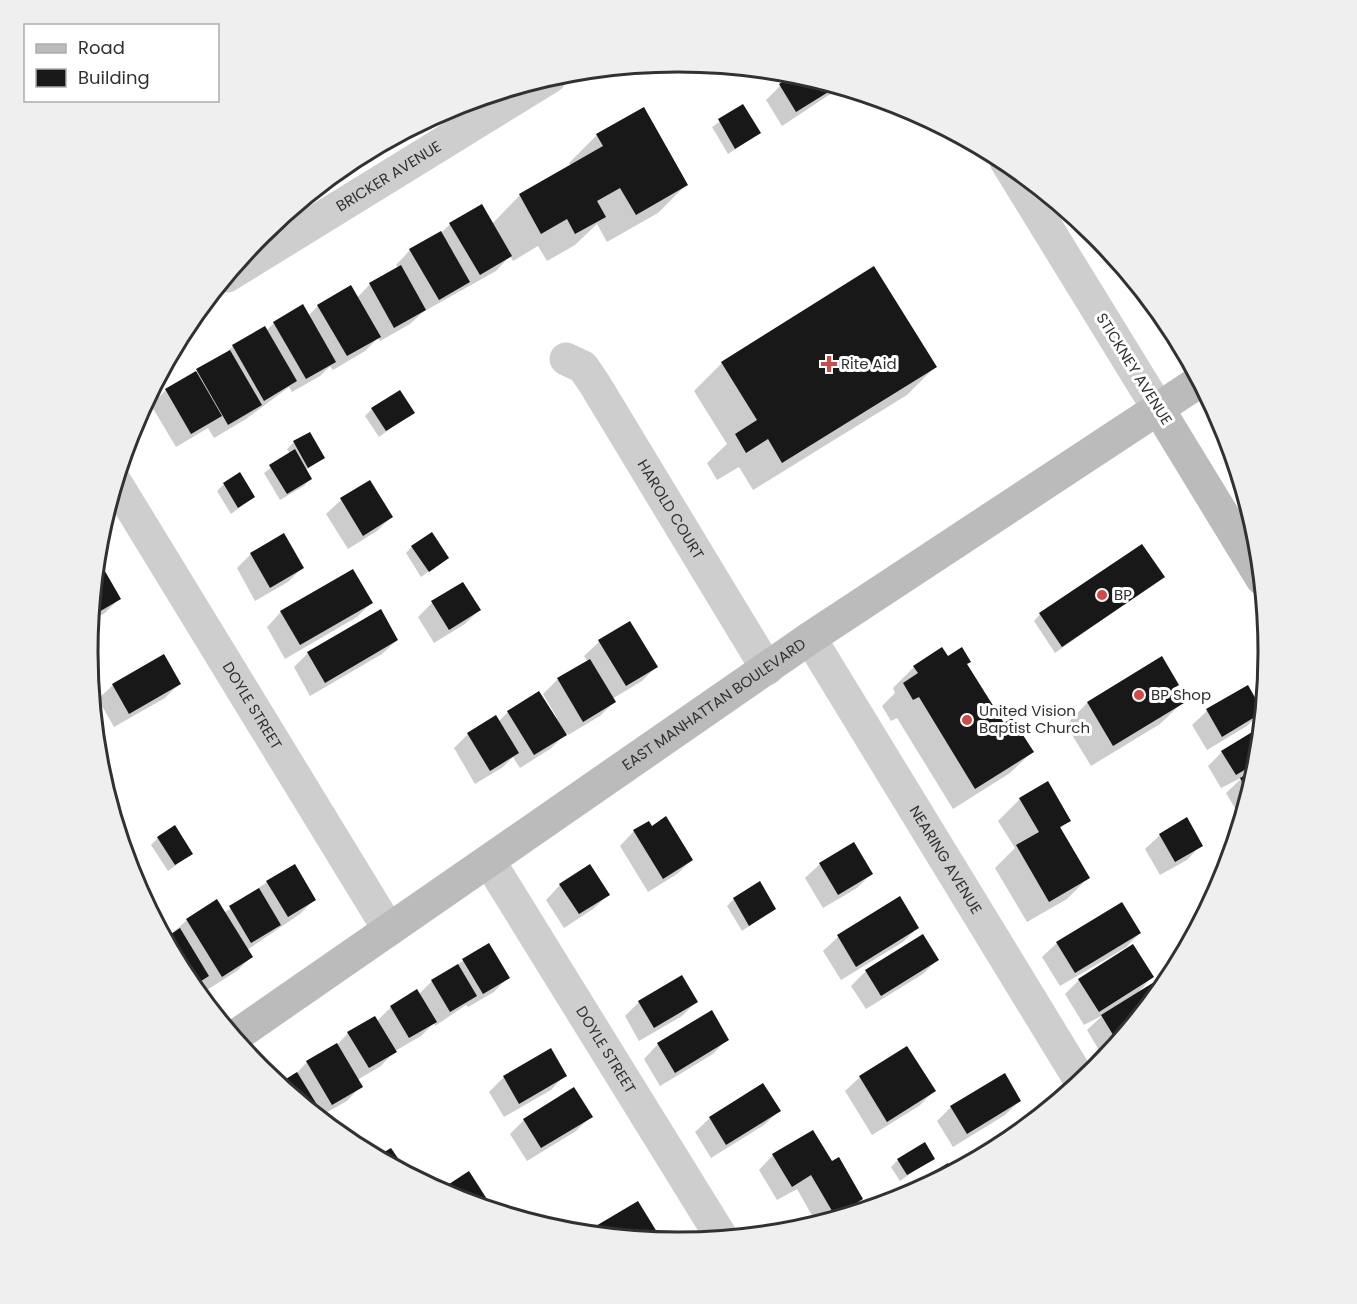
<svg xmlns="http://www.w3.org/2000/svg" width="1357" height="1304" viewBox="0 0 1357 1304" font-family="Poppins,sans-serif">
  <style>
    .shadow { fill: #0003 }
    .building { fill: #181818 }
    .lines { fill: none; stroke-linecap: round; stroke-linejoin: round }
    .minor { stroke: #cecece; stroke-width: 33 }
    .tertiary { stroke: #cecece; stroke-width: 33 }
    .secondary { stroke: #bbb; stroke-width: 33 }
    .poi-dot { fill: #d44947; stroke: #fff; stroke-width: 2 }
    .labels { text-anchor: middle; stroke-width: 6; stroke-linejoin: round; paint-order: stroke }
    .street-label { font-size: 15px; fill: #313131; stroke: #fff }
    .poi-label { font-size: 15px; fill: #313131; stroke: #fff; text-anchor: start }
    .rim { fill: none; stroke: #313131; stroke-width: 3 }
  </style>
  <rect width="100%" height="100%" fill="#fff"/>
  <g class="shadow">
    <path d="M798 74 841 87 782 126 766 100 780 86Z"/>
    <path d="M742 106 759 133 728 154 712 127Z"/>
    <path d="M597 135 686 185 658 213 607 242 597 224 575 245 547 261 538 246 513 261 510 256 496 271 423 312 410 324 380 341 378 338 365 351 333 370 330 366 320 376 292 392 289 387 246 419 214 438 208 428 176 447 151 405 166 390 224 355 233 346 265 328 266 331 274 323 308 316 318 306 357 298 370 284 398 268 396 265 410 250 441 233 450 224H492L520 195 571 166 569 163Z"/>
    <path d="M722 363 935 367 907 395 753 490 739 467 717 480 707 463 727 444 694 391Z"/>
    <path d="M372 409 413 412 379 437 365 416Z"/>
    <path d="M309 434 323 458 306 470 310 479 304 486 280 500 264 473 290 454 287 449 294 442Z"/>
    <path d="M370 482 391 517 377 531 348 549 326 514 341 500Z"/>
    <path d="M224 484 253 497 231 514 217 491Z"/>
    <path d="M412 547 447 558 421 577 406 553Z"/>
    <path d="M251 554 302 568 288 582 255 601 237 568Z"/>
    <path d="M96 571 119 599 105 613 91 621Z"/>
    <path d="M1163 577 1055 653 1034 621 1040 614Z"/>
    <path d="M371 603 357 617 285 659 267 627 281 612Z"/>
    <path d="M432 603 479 610 465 624 434 643 418 617Z"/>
    <path d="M630 623 656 667 642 681 612 699 614 702 600 716 568 735 567 733 550 749 520 768 513 757 503 767 475 784 454 748 468 734 498 722 508 712 557 718 543 694 557 680 588 662 584 656 599 642Z"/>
    <path d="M397 640 382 654 310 696 294 667 308 653Z"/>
    <path d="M947 658 966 665 1003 725 1032 752 1010 773 953 809 897 718 891 721 882 706 895 693 893 688 914 667Z"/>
    <path d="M1161 658 1177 685 1173 689 1182 703 1160 724 1091 766 1066 725 1087 703Z"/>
    <path d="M179 684 165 698 114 727 98 699 113 685Z"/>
    <path d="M1247 687 1262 711 1247 726 1207 750 1192 725 1207 711Z"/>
    <path d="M1262 728 1258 768 1242 820 1226 793 1243 777 1221 788 1208 766 1222 752Z"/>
    <path d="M1020 799 1069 820 1060 829 1088 878 1067 899 1027 922 995 868 1015 848 998 821Z"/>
    <path d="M1186 820 1201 845 1187 860 1160 875 1145 849 1160 835Z"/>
    <path d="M651 828 692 860 677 874 648 892 620 846 634 831Z"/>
    <path d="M158 838 191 854 168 871 151 845Z"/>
    <path d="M820 864 871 874 857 888 823 908 805 878Z"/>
    <path d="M267 882 314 900 300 914 247 950 251 957 237 971 207 990 202 982 195 989 166 939 187 920 224 913Z"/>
    <path d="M560 885 608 895 593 909 564 928 546 900Z"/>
    <path d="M900 898 917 928 903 942 841 980 823 951 838 937Z"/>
    <path d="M734 899 774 909 742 931 727 906Z"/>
    <path d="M1140 933 1125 948 1060 986 1042 957 1057 943Z"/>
    <path d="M922 936 937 960 923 974 866 1009 851 986 866 971Z"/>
    <path d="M488 945 508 977 494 992 468 1007 466 1005 435 1026 434 1023 421 1036 395 1051 381 1066 357 1080 361 1086 347 1101 322 1115 293 1077 307 1062 337 1045 348 1033 377 1021 391 1007 419 994 432 981Z"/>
    <path d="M1172 973 1169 980 1103 1057 1087 1030 1103 1015 1084 1025 1065 994 1079 980 1152 977 1135 996Z"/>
    <path d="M697 1001 682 1016 639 1041 625 1016 639 1002Z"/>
    <path d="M727 1039 713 1054 660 1086 644 1059 658 1044Z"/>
    <path d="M550 1050 565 1075 551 1090 504 1117 489 1092 504 1077Z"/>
    <path d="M860 1077 934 1091 919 1106 872 1135 845 1091Z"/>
    <path d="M1020 1101 1005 1115 953 1147 937 1121 951 1107Z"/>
    <path d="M779 1111 764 1125 711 1158 695 1132 710 1118Z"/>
    <path d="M591 1116 576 1131 527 1161 510 1134 524 1120Z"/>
    <path d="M773 1155 831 1163 861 1199 840 1217 817 1224 797 1189 777 1200 759 1170Z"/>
    <path d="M933 1158 900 1181 891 1167 898 1160Z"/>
    <path d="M952 1172 905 1197 904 1196 919 1182Z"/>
    <path d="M469 1173 492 1210 442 1192Z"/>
  </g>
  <g class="building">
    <path d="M796 74 838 86 796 112 779 84Z"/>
    <path d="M743 104 761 133 735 149 718 119Z"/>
    <path d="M644 107 688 185 636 215 620 188 597 201 606 217 575 234 567 219 541 234 519 194 603 146 596 134Z"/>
    <path d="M482 204 512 256 480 275 449 223Z"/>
    <path d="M441 231 470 282 439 300 409 249Z"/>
    <path d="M401 265 426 310 394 328 369 283Z"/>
    <path d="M874 266 937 367 782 463 768 439 746 453 735 434 757 420 721 362Z"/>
    <path d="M351 285 381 337 347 356 317 305Z"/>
    <path d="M303 304 336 362 306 379 273 322Z"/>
    <path d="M265 326 297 381 264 401 232 345Z"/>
    <path d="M230 350 262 405 228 425 196 369Z"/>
    <path d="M196 371 222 416 191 434 165 389Z"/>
    <path d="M400 390 415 413 386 431 371 408Z"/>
    <path d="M310 432 325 458 308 468 293 441Z"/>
    <path d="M295 449 312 479 287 494 269 465Z"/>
    <path d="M240 472 255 497 238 508 223 483Z"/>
    <path d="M370 480 393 517 363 536 340 498Z"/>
    <path d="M432 532 449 558 429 572 411 546Z"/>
    <path d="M284 533 304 568 270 588 250 553Z"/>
    <path d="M1142 544 1165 577 1062 647 1039 613Z"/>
    <path d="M102 566 121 599 92 616 96 569Z"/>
    <path d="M353 569 373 603 300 645 280 611Z"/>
    <path d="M463 582 481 610 449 630 431 601Z"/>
    <path d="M381 609 398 640 325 683 307 652Z"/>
    <path d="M630 621 658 667 626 686 598 640Z"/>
    <path d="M942 647 948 656 962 647 971 662 967 664 1004 723 1012 718 1034 752 975 789 919 697 913 700 903 683 918 673 913 666Z"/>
    <path d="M164 654 181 684 129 714 112 684Z"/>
    <path d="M1162 656 1179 685 1174 688 1184 703 1113 746 1087 702Z"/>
    <path d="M590 659 616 702 583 722 557 678Z"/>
    <path d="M1248 685 1263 712 1222 737 1206 709Z"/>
    <path d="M539 691 567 735 534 755 507 711Z"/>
    <path d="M496 715 519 753 490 771 467 733Z"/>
    <path d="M1262 726 1258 762 1236 775 1221 751Z"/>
    <path d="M1258 767V768L1249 794 1240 778Z"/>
    <path d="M1048 781 1071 821 1060 827 1090 878 1049 902 1016 845 1039 832 1019 798Z"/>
    <path d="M666 816 693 860 663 879 633 830 649 821 652 826Z"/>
    <path d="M1187 817 1203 846 1175 862 1159 834Z"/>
    <path d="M175 825 193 854 175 865 157 837Z"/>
    <path d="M854 842 873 874 838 895 819 863Z"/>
    <path d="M295 864 316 900 288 917 266 881Z"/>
    <path d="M590 864 610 895 579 914 559 884Z"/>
    <path d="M760 881 776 909 749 926 733 898Z"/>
    <path d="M259 888 281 925 251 943 229 906Z"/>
    <path d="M900 896 919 928 856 967 837 935Z"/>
    <path d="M217 899 253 957 222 977 186 919Z"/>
    <path d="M1122 902 1141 933 1075 973 1056 942Z"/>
    <path d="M180 928 209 976 193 986 165 938Z"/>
    <path d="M923 934 939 960 881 996 865 970Z"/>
    <path d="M489 943 510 978 483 994 462 959Z"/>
    <path d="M1133 944 1154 977 1099 1012 1078 979Z"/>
    <path d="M458 964 477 996 450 1012 431 980Z"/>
    <path d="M1172 971 1169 980 1118 1043 1101 1015Z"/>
    <path d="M682 975 698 1002 654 1028 638 1001Z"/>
    <path d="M417 989 437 1022 409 1038 390 1006Z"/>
    <path d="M712 1010 729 1040 675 1073 657 1043Z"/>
    <path d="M375 1016 397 1052 369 1068 347 1032Z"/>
    <path d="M337 1043 363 1087 332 1105 306 1061Z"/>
    <path d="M907 1046 936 1091 887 1122 859 1076Z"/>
    <path d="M551 1048 567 1076 519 1104 503 1076Z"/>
    <path d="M297 1072 330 1126H329L278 1084Z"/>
    <path d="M1005 1073 1021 1101 967 1134 950 1106Z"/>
    <path d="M763 1083 781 1111 726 1145 709 1117Z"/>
    <path d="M574 1087 593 1117 541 1148 523 1119Z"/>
    <path d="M813 1130 832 1161 839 1157 863 1199 835 1216 811 1175 792 1187 772 1154Z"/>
    <path d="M925 1142 935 1159 907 1175 897 1159Z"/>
    <path d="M391 1148 408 1173 376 1157Z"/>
    <path d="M948 1163 953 1172 922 1188 918 1181Z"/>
    <path d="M469 1171 494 1210 453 1198 446 1186Z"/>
    <path d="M638 1201 657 1232 645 1239 584 1233Z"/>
  </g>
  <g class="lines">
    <g class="minor">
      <path id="s1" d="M227 276 550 77"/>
      <path id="s2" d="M566 359 583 367 594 383 767 669"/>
      <path id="s3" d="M116 483 389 930"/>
      <path id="s4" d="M810 638 1081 1082"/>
      <path id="s5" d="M489 861 722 1238"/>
    </g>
    <path class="tertiary" d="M1006 161 1159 410"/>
    <g class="secondary">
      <path d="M1159 410 1262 579"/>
      <path id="s6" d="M234 1037 810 638 1200 381"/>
    </g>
  </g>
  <g class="poi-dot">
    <path d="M826 355h6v6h6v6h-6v6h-6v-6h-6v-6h6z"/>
    <circle cx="1102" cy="595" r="6"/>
    <circle cx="1139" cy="695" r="6"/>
    <circle cx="967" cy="720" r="6"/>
  </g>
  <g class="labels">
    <g class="street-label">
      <text dy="5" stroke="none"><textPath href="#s1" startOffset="190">BRICKER AVENUE</textPath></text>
      <text transform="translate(1134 369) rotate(58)" y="5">STICKNEY AVENUE</text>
      <text dy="5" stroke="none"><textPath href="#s2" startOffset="186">HAROLD COURT</textPath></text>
      <text dy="5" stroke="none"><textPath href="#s6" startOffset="584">EAST MANHATTAN BOULEVARD</textPath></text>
      <text dy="5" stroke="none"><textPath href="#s3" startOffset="261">DOYLE STREET</textPath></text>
      <text dy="5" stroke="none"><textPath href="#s4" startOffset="260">NEARING AVENUE</textPath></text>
      <text dy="5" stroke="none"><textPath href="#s5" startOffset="222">DOYLE STREET</textPath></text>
    </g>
    <g class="poi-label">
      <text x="841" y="369">Rite Aid</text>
      <text x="1114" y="600">BP</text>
      <text x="1151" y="700">BP Shop</text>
      <text x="979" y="716">United Vision<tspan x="979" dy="17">Baptist Church</tspan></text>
    </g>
  </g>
  <path d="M0 0H1357V1304H0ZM98 652a580 580 0 1 1 1160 0a580 580 0 1 1-1160 0Z" fill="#efefef" fill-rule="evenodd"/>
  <path class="rim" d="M98 652a580 580 0 1 1 1160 0a580 580 0 1 1-1160 0Z"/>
  <rect x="24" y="24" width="195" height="78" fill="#ffffff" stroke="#adadad" stroke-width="1.5"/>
  <rect x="36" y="44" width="30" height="9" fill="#bbbbbb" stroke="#adadad" stroke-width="1.5"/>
  <text x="78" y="54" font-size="18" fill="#313131">Road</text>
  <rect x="36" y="69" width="30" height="18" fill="#181818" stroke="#adadad" stroke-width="1.5"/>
  <text x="78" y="84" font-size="18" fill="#313131">Building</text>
</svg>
